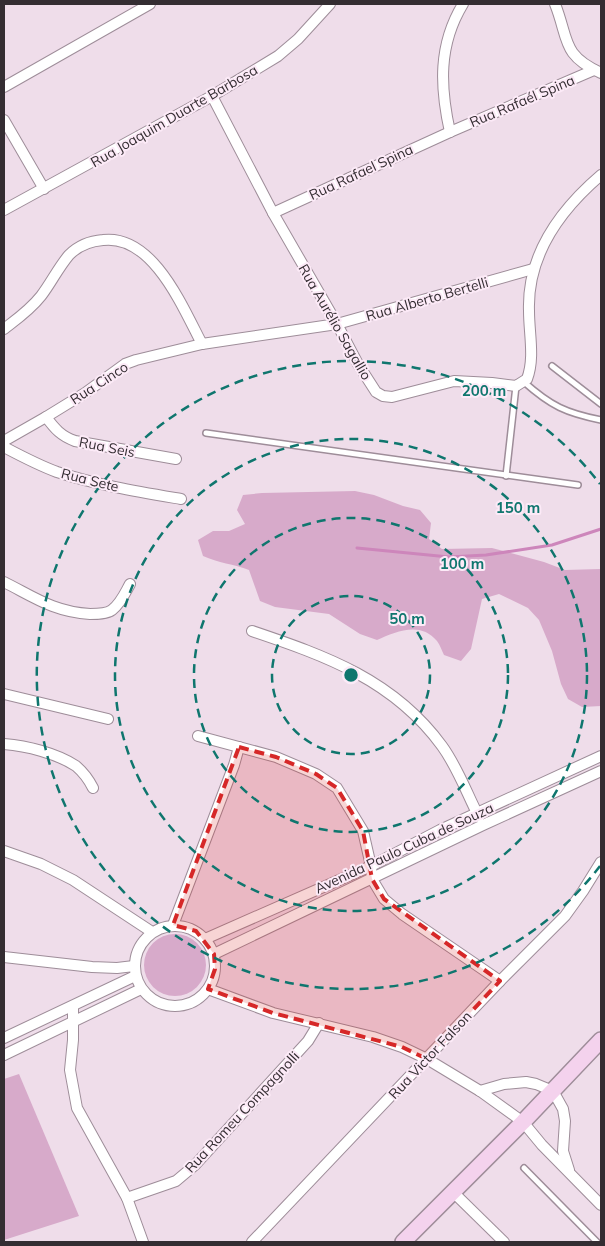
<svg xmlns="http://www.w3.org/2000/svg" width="605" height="1246" viewBox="0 0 605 1246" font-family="Mulish,sans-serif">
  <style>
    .green { fill: #d7aaca }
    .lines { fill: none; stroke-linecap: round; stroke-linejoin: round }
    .stream { stroke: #cd86bb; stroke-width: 3 }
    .lane-casing { stroke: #9e8d99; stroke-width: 8 }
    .street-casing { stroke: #9e8d99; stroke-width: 12 }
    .secondary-casing { stroke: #9e8d99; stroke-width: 18 }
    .lane { stroke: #fff; stroke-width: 5 }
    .street { stroke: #fff; stroke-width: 10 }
    .secondary { stroke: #f4d2ed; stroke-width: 15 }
    .marked { fill: #d62828; fill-opacity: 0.2; stroke: #d62828; stroke-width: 4; stroke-dasharray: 10 6; stroke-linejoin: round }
    .ring { fill: none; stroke: #0f766e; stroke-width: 2.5; stroke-dasharray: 9 6 }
    .labels { text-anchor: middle; stroke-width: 4; stroke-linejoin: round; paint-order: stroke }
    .street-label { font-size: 14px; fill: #342d32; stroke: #fceaf7 }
    .centre { fill: #0f766e; stroke: #fceaf7; stroke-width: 2.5 }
    .ring-label { font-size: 15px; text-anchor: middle; font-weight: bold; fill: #0f766e; stroke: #fceaf7; stroke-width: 4; stroke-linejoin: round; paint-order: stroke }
  </style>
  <rect width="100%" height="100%" fill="#efddea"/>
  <g class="green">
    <path d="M355 491 374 495 403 506 420 510 431 523 429 539 442 549 492 548 544 562 565 570 601 569V706L582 707 568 699 561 684 552 651 539 620 528 608 499 594 482 599 471 649 461 661 444 655C442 651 440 645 437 641 421 621 396 631 377 640L360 634 329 614 275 607 260 601 249 570C234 564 218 563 203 556L198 540 213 531H229L245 524 237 510 243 495 262 493Z"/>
    <circle cx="175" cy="965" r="31"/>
    <path d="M19 1074 79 1216 4 1240V1079Z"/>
  </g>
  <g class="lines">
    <path class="stream" d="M357 548 449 557 486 555 552 545 601 529"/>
    <defs>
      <g id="lane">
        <path d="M552 366 601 404"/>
        <path d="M524 382C551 406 566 413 601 420"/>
        <path d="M206 433 578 485"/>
        <path d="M506 476 516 386"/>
        <path d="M524 1168 597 1242"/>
      </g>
      <g id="street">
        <path d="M555 4C569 39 561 55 601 73"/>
        <path d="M4 87 150 4"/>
        <path d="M212 96 273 213 337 324 358 364 376 392 383 396 392 397 454 381 492 383 516 386 527 379C535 358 529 334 529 311 527 255 560 210 601 175"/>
        <path d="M4 120 44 189"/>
        <path d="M450 132C440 87 438 45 463 4"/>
        <path d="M4 210 212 96 278 56 298 39 330 4"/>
        <path d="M273 213 450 132 594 70"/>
        <path d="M4 329C17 319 30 310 41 296 51 283 58 268 69 255 79 245 90 241 103 240 153 234 183 308 202 344"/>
        <path d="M46 417C55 429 61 436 75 441L176 459"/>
        <path d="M4 441 46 417 85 393 125 364 136 360 202 344 337 324 533 269"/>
        <path d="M4 447C21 456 38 465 57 472 97 485 140 492 181 499"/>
        <path d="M4 582C34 597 54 612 90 614 97 614 107 614 112 610 121 603 125 593 130 584"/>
        <path d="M252 631C326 656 394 680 442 746 458 768 467 794 479 817"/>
        <path d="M4 694 108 719"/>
        <path d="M198 736 276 757 316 774 337 788 363 831 371 866 372 879 384 899 402 914 500 981"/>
        <path d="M4 744C27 746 56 753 76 766 83 772 89 780 93 788"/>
        <path d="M4 851 41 864 73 880 152 932"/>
        <path d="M173 925 234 765 239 747"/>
        <circle cx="175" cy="966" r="40"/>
        <path d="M205 939 371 866 440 830 601 756"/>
        <path d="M214 954 483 825 601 771"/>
        <path d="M4 957 92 967 117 968 134 966"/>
        <path d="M208 989 273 1013 373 1037 402 1047 427 1059 480 1091 523 1122 542 1145 601 1205"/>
        <path d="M73 1006V1040L70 1070 77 1108 127 1198 143 1242"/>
        <path d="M4 1038 135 976"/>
        <path d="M4 1055 141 989"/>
        <path d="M480 1091 504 1084 526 1082 536 1084 553 1091 563 1109 565 1121 563 1151 569 1170"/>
        <path d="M453 1192 504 1242"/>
        <path d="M127 1198 176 1181 195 1165 308 1041 319 1023"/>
        <path d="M252 1242 500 981 565 916 583 891 601 862"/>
      </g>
      <path id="secondary" d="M403 1242 523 1122 601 1040"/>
    </defs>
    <use href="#lane" class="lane-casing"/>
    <use href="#street" class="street-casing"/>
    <use href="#secondary" class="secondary-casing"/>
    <use href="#lane" class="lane"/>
    <use href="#street" class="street"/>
    <use href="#secondary" class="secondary"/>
  </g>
  <path class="marked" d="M239 747 276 757 316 774 337 788 363 831 372 879 384 899 500 981 427 1059 402 1047 273 1013 208 989 215 969 214 954 196 931 173 925Z"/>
  <g class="ring">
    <circle cx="351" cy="675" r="79"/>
    <circle cx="351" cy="675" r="157"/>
    <circle cx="351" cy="675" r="236"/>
    <path d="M600 866A314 314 0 1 1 600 484"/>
  </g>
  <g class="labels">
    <g class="street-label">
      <text transform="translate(522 101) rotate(-23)" y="5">Rua Rafaél Spina</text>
      <text transform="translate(174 116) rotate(-30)" y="5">Rua Joaquim Duarte Barbosa</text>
      <text transform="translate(361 172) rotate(-25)" y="5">Rua Rafael Spina</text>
      <text transform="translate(427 299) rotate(-16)" y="5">Rua Alberto Bertelli</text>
      <text transform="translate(335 322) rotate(60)" y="5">Rua Aurélio Sagallio</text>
      <text transform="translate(99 383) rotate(-33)" y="5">Rua Cinco</text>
      <text transform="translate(107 447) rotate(11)" y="5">Rua Seis</text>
      <text transform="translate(90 480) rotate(14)" y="5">Rua Sete</text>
      <text transform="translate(404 848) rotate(-25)" y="5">Avenida Paulo Cuba de Souza</text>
      <text transform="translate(430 1055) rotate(-47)" y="5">Rua Victor Falson</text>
      <text transform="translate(242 1112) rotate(-47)" y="5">Rua Romeu Compagnolli</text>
    </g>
  </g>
  <circle cx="351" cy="675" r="8" class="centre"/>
  <g class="ring-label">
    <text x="484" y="396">200 m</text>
    <text x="518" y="513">150 m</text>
    <text x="462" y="569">100 m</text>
    <text x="407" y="624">50 m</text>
  </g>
  <rect width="605" height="1246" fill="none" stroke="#342d32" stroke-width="10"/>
</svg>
